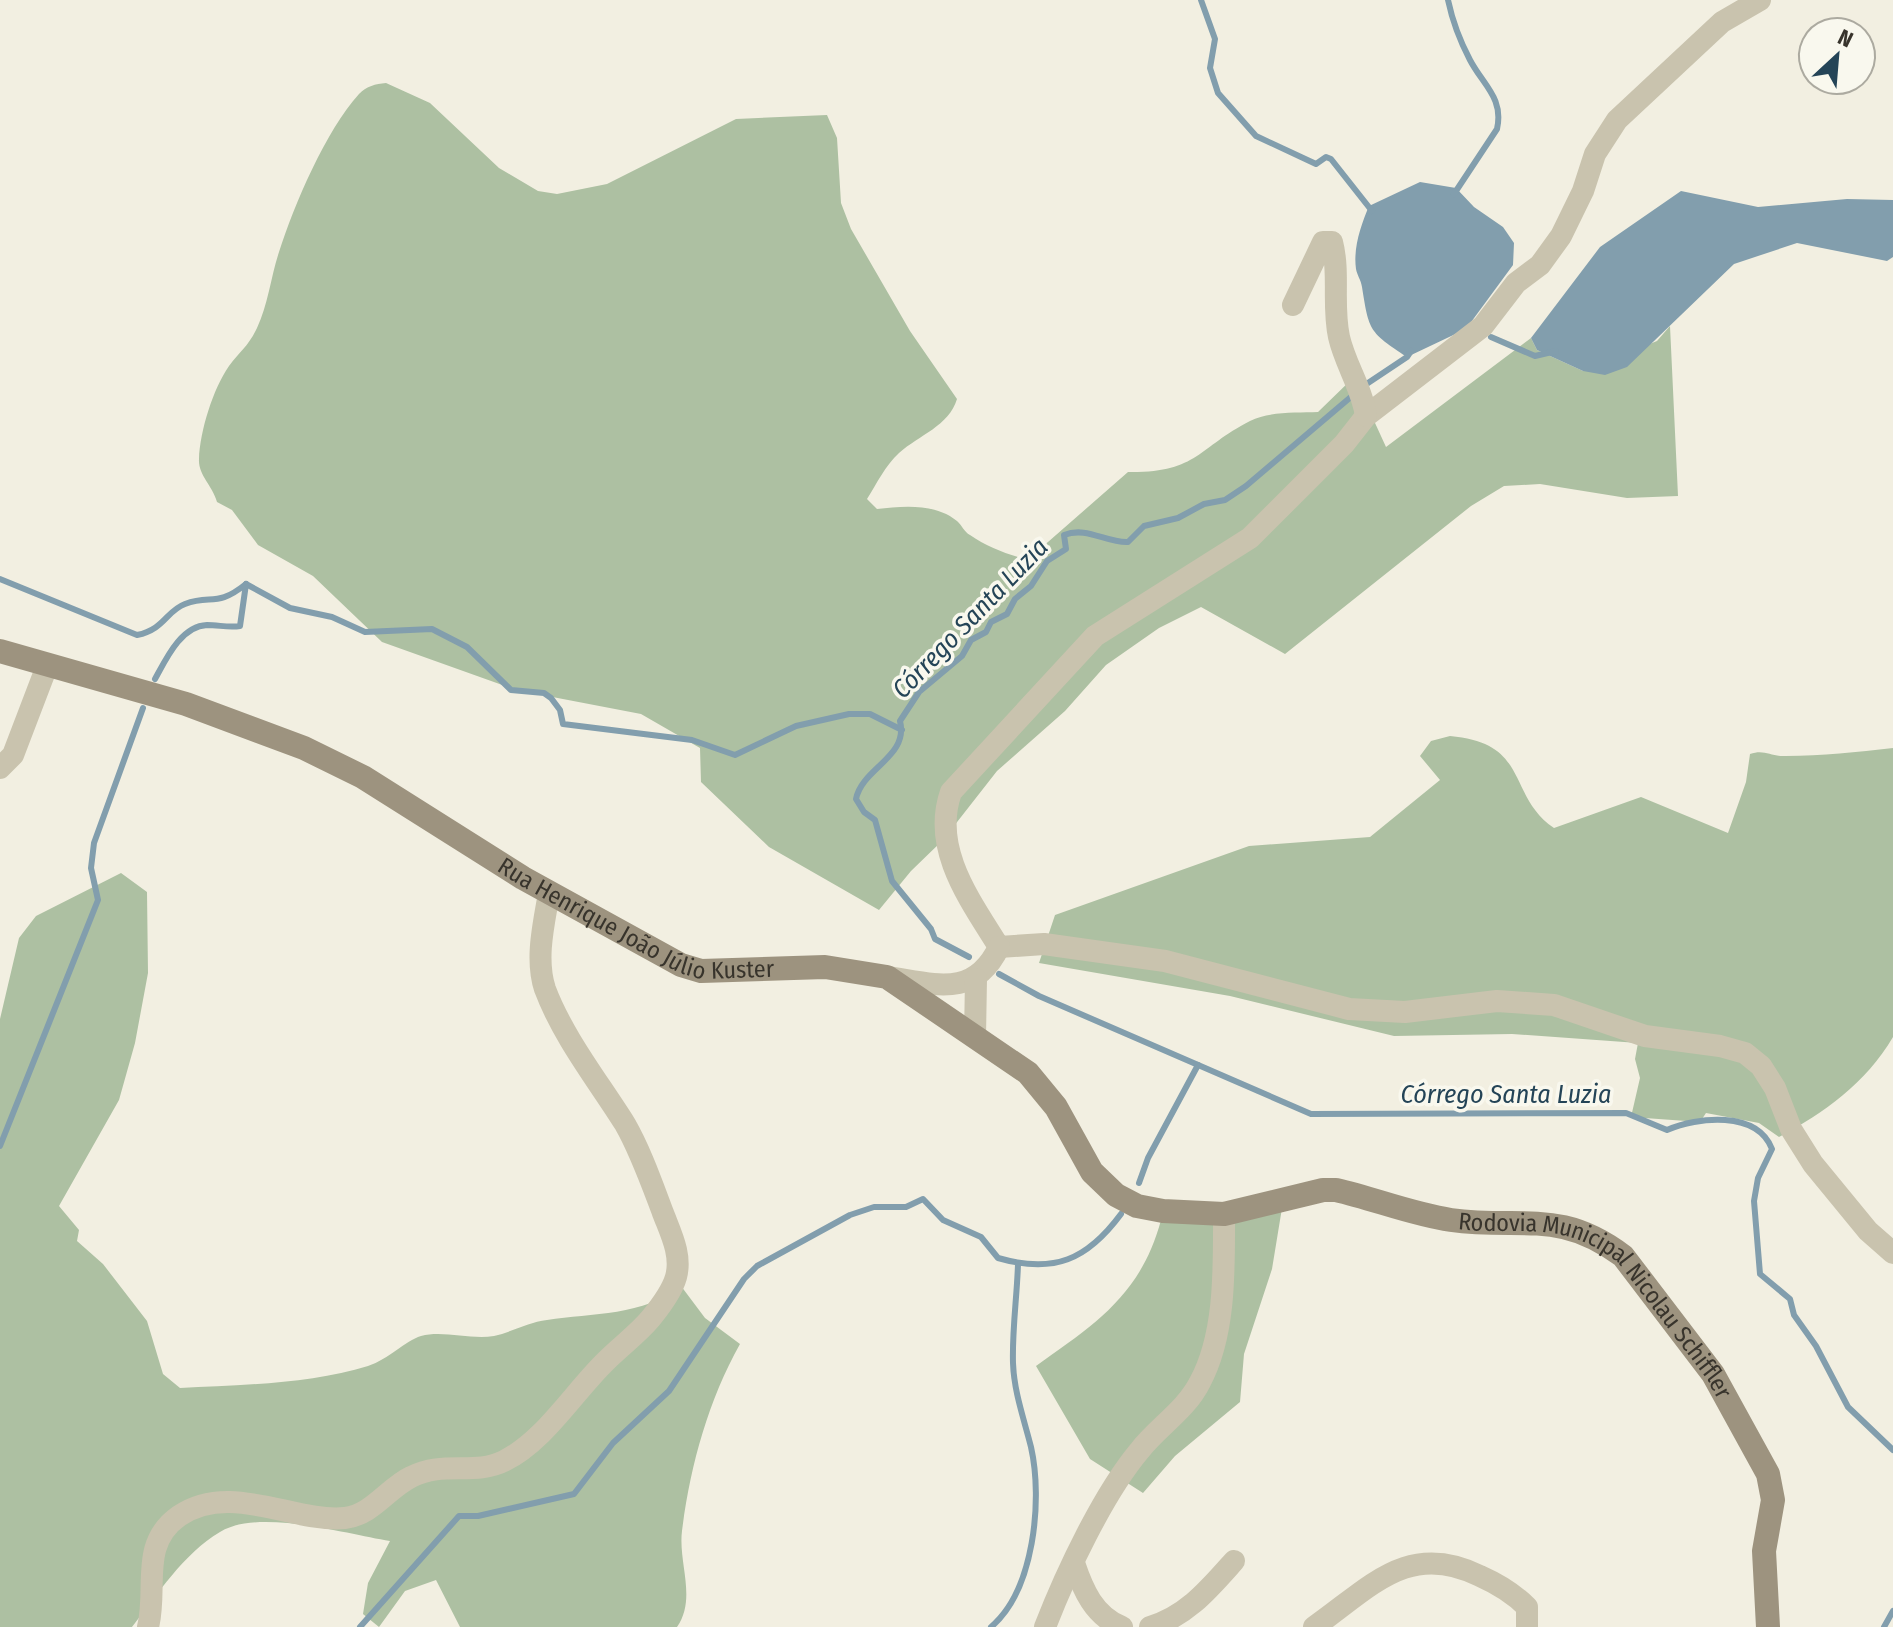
<svg xmlns="http://www.w3.org/2000/svg" width="1893" height="1627" viewBox="0 0 1893 1627" font-family="'Fira Sans Condensed',sans-serif">
  <style>
    .green { fill: #adc0a2 }
    .water { fill: #829ead }
    .lines { fill: none; stroke-linecap: round; stroke-linejoin: round }
    .stream { stroke: #829ead; stroke-width: 6 }
    .street { stroke: #c9c3ae; stroke-width: 22 }
    .secondary { stroke: #9d937f; stroke-width: 24 }
    .labels { text-anchor: middle; stroke-width: 7; stroke-linejoin: round; paint-order: stroke }
    .street-label { font-size: 24px; fill: #38342c; stroke: #f9f8ee }
    .water-label { font-size: 26px; font-style: italic; fill: #244457; stroke: #f9f8ee }
  </style>
  <rect width="100%" height="100%" fill="#f2efe1"/>
  <g class="green">
    <path d="M386 83 430 103 499 168 538 191 557 194 607 184 736 119 827 115 837 138 841 203 851 229 910 331 957 399C949 426 919 435 899 453 885 466 877 483 867 499L877 509C903 506 935 503 957 521 962 525 964 532 970 535 992 550 1015 557 1041 563L1040 549 1128 472C1198 473 1197 448 1250 421 1270 411 1297 413 1318 412L1354 377 1386 447 1531 338 1537 350 1583 371 1657 341 1670 326 1678 496 1627 498 1540 484 1504 486 1471 506 1285 654 1201 607 1159 628 1106 665 1065 711 997 771 943 840 911 871 879 910 769 847 701 782 700 748 641 714 516 690 382 642 313 576 258 545 232 510 217 502C212 485 198 475 199 459 200 431 213 389 229 366 240 351 248 347 257 328 268 305 271 276 279 252 294 205 326 130 359 94 367 86 375 84 386 83Z"/>
    <path d="M1450 736C1531 743 1506 795 1554 828L1641 797 1728 833 1746 782 1750 754C1765 749 1771 757 1786 756 1822 756 1857 752 1893 748V1037C1866 1083 1824 1113 1779 1137L1759 1123 1706 1113 1700 1122 1631 1117 1640 1078 1635 1059 1638 1043 1512 1034 1394 1036 1230 996 1039 963 1055 915 1249 846 1370 837 1440 780 1420 756 1431 741Z"/>
    <path d="M121 873 147 892 148 973 135 1043 119 1100 59 1206 79 1230 77 1241 103 1264 147 1321 163 1374 180 1388C239 1385 311 1384 368 1366 389 1359 405 1341 421 1336 443 1330 471 1340 494 1336 512 1332 529 1322 547 1320 592 1313 644 1316 681 1286L705 1318 740 1344C708 1401 690 1467 682 1531 678 1563 697 1598 677 1627H460L436 1580 405 1591 379 1627 363 1614 368 1583 390 1541C346 1534 258 1508 220 1532 183 1554 158 1594 132 1627H0V1019L19 938 36 916Z"/>
    <path d="M1282 1208 1272 1269 1244 1354 1240 1402 1175 1456 1143 1493 1090 1459 1036 1366C1095 1324 1141 1295 1161 1220 1208 1225 1237 1224 1282 1208Z"/>
  </g>
  <g class="water">
    <path d="M1420 182 1456 188 1474 207 1503 227 1514 243 1513 265 1466 329 1407 357C1369 332 1369 331 1362 287 1361 280 1357 275 1356 269 1353 248 1361 225 1369 206Z"/>
    <path d="M1681 191 1758 207 1847 199 1893 200V257L1887 261 1797 243 1734 264 1627 367 1605 375 1583 371 1537 350 1531 338 1600 247Z"/>
  </g>
  <g class="lines">
    <g class="stream">
      <path d="M1201 0 1215 39 1210 68 1218 93 1256 136 1316 164 1326 157 1331 159 1372 211"/>
      <path d="M1448 0C1452 19 1461 43 1470 60 1483 85 1504 98 1497 129L1454 194"/>
      <path d="M1491 337 1535 356 1556 351"/>
      <path d="M1365 385 1407 357 1411 351"/>
      <path d="M0 579 137 635C165 629 166 611 185 604 212 594 216 608 246 584"/>
      <path d="M246 584 290 608 332 617 365 632 432 629 467 647 511 690 544 693 551 698 560 710 563 724 692 740 735 755 796 726 849 714H870L902 730"/>
      <path d="M155 679C166 659 181 626 207 625 219 625 229 628 240 626L246 584"/>
      <path d="M969 957 935 939 931 929 892 881 875 820 864 812 856 799C862 768 909 757 900 721L919 692 962 656 971 640 986 632 991 622 1007 614 1015 599 1031 586 1047 561 1066 549 1064 535C1087 526 1106 543 1128 542L1144 526 1178 518 1204 504 1225 500 1246 486 1352 396"/>
      <path d="M999 974 1039 996 1311 1114 1626 1113 1667 1130C1697 1117 1757 1110 1772 1149L1758 1178 1754 1201 1760 1274 1790 1299 1794 1315 1816 1346 1848 1407 1893 1450"/>
      <path d="M0 1146 98 900 91 868 94 843 143 708"/>
      <path d="M1139 1183 1148 1158 1198 1065"/>
      <path d="M360 1627 459 1516H478L574 1494 613 1443 669 1391 744 1279 757 1266 850 1215 874 1207H906L923 1199 943 1220 981 1237 998 1258C1054 1274 1087 1260 1121 1214"/>
      <path d="M991 1627C1034 1591 1043 1500 1031 1447 1024 1419 1014 1392 1013 1363 1012 1330 1017 1297 1018 1264"/>
      <path d="M1884 1627 1893 1611"/>
    </g>
    <g class="street">
      <path d="M1760 0 1722 22 1617 120 1595 154 1583 191 1561 236 1540 265 1516 283 1483 326 1366 416 1344 444 1250 538 1095 636 951 792C931 849 970 900 999 947L1044 944 1165 961 1349 1009 1405 1012 1497 1001 1554 1005 1645 1036 1720 1046 1745 1053 1761 1066 1775 1088 1791 1129 1813 1164 1868 1231 1893 1253"/>
      <path d="M1293 305 1323 242H1332C1340 273 1332 305 1339 337 1345 364 1362 388 1366 416"/>
      <path d="M0 768 13 755 47 666"/>
      <path d="M887 977C935 984 974 999 999 947"/>
      <path d="M975 1036 976 979"/>
      <path d="M1074 1563C1083 1590 1094 1616 1122 1627"/>
      <path d="M148 1627C158 1588 139 1544 179 1516 230 1481 293 1523 345 1518 372 1515 388 1488 411 1477 444 1460 474 1476 504 1461 543 1442 572 1395 603 1364 618 1348 637 1335 651 1318 660 1307 672 1291 676 1277 682 1255 671 1234 663 1213 652 1184 641 1152 625 1124 598 1081 563 1037 545 989 535 959 544 923 549 893"/>
      <path d="M1045 1627C1066 1573 1103 1494 1140 1450 1159 1426 1186 1410 1200 1382 1226 1334 1224 1267 1224 1214"/>
      <path d="M1150 1627C1187 1616 1209 1589 1234 1561"/>
      <path d="M1314 1627C1370 1588 1408 1540 1480 1576 1498 1584 1513 1593 1527 1607V1627"/>
    </g>
    <path class="secondary" id="s1" d="M0 651 186 704 304 748 363 777 523 878 681 965 701 971 825 967 887 977 1028 1073 1056 1107 1092 1172 1116 1195 1137 1206 1163 1211 1224 1214 1323 1190H1336C1375 1199 1411 1214 1451 1220 1522 1230 1559 1208 1623 1256L1713 1374 1768 1474 1773 1500 1764 1551 1768 1627"/>
  </g>
  <g class="labels">
    <g class="street-label">
      <text dy="8" stroke="none"><textPath href="#s1" startOffset="698">Rua Henrique João Júlio Kuster</textPath></text>
      <text dy="8" stroke="none"><textPath href="#s1" startOffset="1810">Rodovia Municipal Nicolau Schiffler</textPath></text>
    </g>
    <g class="water-label">
      <text transform="translate(970 618) rotate(-46)" y="9">Córrego Santa Luzia</text>
      <text x="1506" y="1103">Córrego Santa Luzia</text>
    </g>
  </g>
  <g transform="translate(1837 56) rotate(26)"><circle r="38" fill="#f9f8ee" stroke="#acaaa0" stroke-width="2"/>
  <path d="M0-6L14 30L0 20L-14 30Z" fill="#244457"/>
  <text y="-12" font-size="22" font-weight="bold" text-anchor="middle" fill="#38342c">N</text>
  </g>
</svg>
